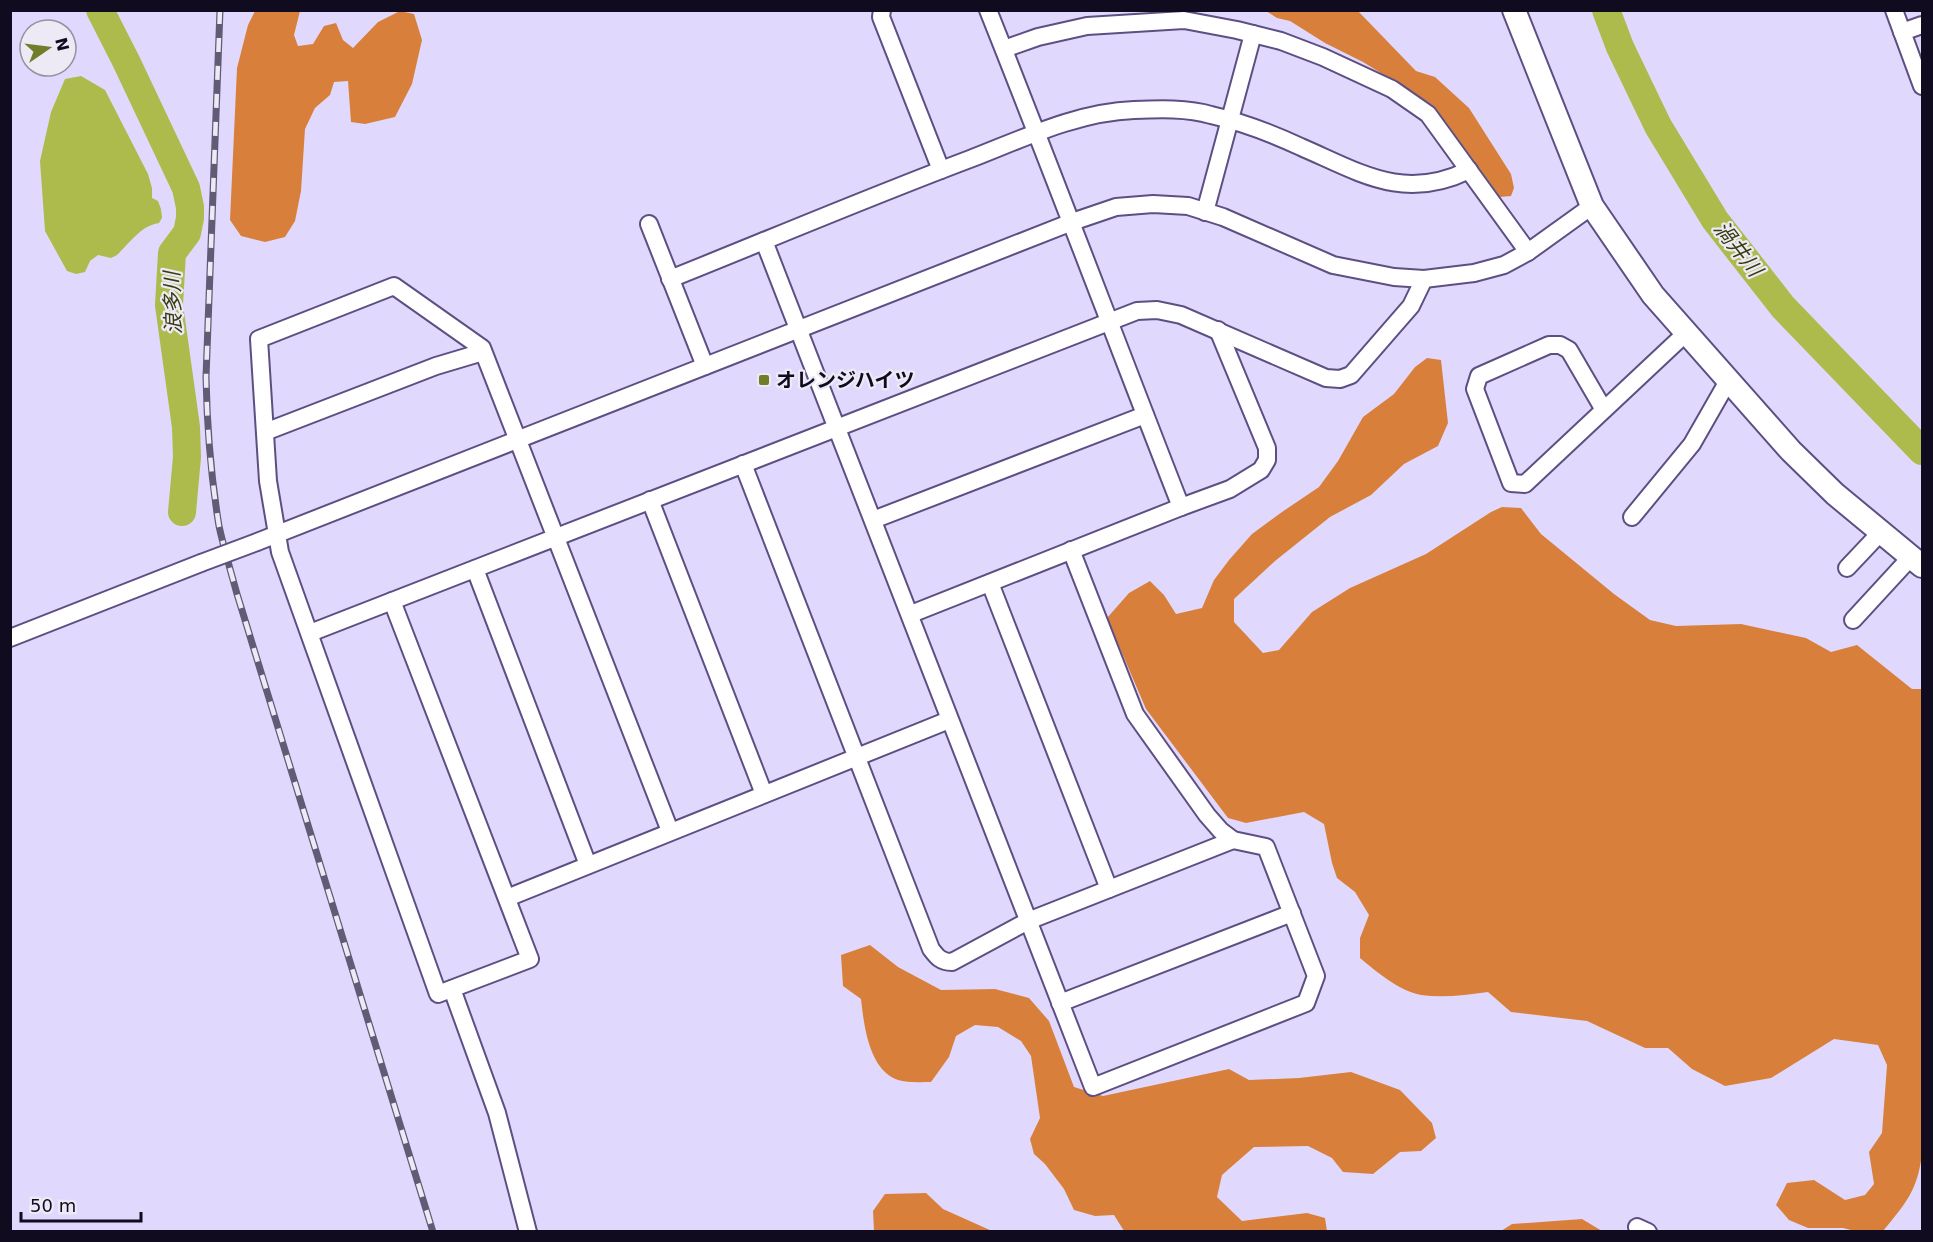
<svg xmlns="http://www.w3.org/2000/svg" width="1933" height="1242" viewBox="0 0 1933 1242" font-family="'DejaVu Sans','Noto Sans JP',sans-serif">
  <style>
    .forest { fill: #d8803b }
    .water { fill: #acbb4c }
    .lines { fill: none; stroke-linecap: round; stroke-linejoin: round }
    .river { stroke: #acbb4c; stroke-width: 28 }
    .street-casing { stroke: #5e4f83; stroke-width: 20 }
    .secondary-casing { stroke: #5e4f83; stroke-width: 26 }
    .street { stroke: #fff; stroke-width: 16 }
    .secondary { stroke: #fff; stroke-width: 22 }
    .rail-casing { stroke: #625b75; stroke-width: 7 }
    .rail { stroke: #edeaf6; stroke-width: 4.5; stroke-dasharray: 14; stroke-linecap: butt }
    .street-bridge-casing { stroke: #5e4f83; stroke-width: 20; stroke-linecap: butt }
    .street-bridge { stroke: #fff; stroke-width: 16 }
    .poi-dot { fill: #727d29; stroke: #edeaf6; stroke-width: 2 }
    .labels { text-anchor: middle; stroke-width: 4.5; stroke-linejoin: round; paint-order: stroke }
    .poi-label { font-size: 20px; font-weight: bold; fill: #110b1f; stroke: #edeaf6; text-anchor: start }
    .water-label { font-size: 21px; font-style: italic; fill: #383d0f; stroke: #edeaf6 }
  </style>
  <rect width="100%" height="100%" fill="#e1d9fd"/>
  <g class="forest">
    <path d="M255 11H300L294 35 298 46 313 44 324 26 336 23 343 40 353 48 378 22 400 11 414 14 422 40 412 84 395 117 365 124 351 122 348 81 334 82 330 95 315 108 305 129 301 191 295 221 285 237 265 242 241 236 230 220 237 68 248 25Z"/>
    <path d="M1266 11H1358L1416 71 1435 77 1469 108 1511 174 1514 188 1511 196 1500 197 1434 106 1363 62 1325 43 1290 21 1277 18Z"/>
    <path d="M1427 358 1441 360 1448 423 1438 446 1404 464 1371 495 1330 517 1275 561 1234 599V622L1263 653 1279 650 1312 612 1350 588 1426 554 1491 512 1502 507 1521 508 1541 534 1614 594 1650 620 1676 626 1741 624 1806 638 1831 652 1857 645 1912 689H1922V1153C1918 1190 1906 1203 1883 1231H1855L1843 1228H1808L1789 1220 1776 1205 1787 1183 1814 1180 1845 1200 1865 1195 1874 1184 1869 1152 1882 1133 1887 1065 1878 1045 1834 1039 1771 1078 1725 1086 1692 1069 1668 1048H1645L1587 1021 1511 1012 1488 992C1466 995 1443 998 1421 995 1399 991 1377 972 1360 958V938L1369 915 1355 892 1337 878 1332 863 1324 824 1304 812 1246 823 1228 818 1146 709 1107 618 1129 593 1150 581 1164 595 1176 614 1202 608 1214 580 1229 560 1252 534 1282 512 1319 487 1338 461 1363 417 1394 394 1415 367Z"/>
    <path d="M870 945 898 967 941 990 995 989 1029 998 1049 1021 1074 1087 1103 1096 1229 1069 1249 1080 1299 1078 1351 1072 1400 1090 1432 1123 1436 1138 1421 1151 1400 1152 1373 1174 1343 1172 1332 1158 1308 1146 1254 1147 1222 1175 1217 1197 1242 1221 1307 1213 1325 1218 1327 1231H1124L1114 1215 1095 1216 1074 1210 1064 1189 1045 1164 1034 1154 1030 1139 1040 1118 1031 1056 1021 1041 998 1027 975 1025 956 1036 949 1057 931 1082C921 1082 907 1083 898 1080 869 1070 864 1026 861 999L843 986 841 955Z"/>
    <path d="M926 1193 943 1209 992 1231H874L873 1211 885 1194Z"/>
    <path d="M1582 1219 1602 1231H1501L1512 1224Z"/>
  </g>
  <path class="water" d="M81 76 105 90 148 174 152 188V198L158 201 161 209 162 218 159 223C140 226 130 243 117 255L111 258 98 255 90 261 85 272 76 274 67 271 45 231 40 161 51 112 65 79Z"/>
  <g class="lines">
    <g class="river">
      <path d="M100 10 126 61 186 188 190 207V218L187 233 172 253 169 305 186 427 187 457 182 512"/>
      <path d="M1606 10 1620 47 1658 126 1715 220 1783 307 1922 451"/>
    </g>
    <defs>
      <g id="street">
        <path d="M882 10 881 17 941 170"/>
        <path d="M988 10C1054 175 1116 341 1181 507"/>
        <path d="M1894 10 1922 86"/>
        <path d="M1902 32 1922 25"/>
        <path d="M1004 49 1038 37 1087 26 1184 20 1237 30 1281 41 1323 57 1392 89 1428 114 1528 252"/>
        <path d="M1205 212 1253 34"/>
        <path d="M649 224 705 366"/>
        <path d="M764 241 1093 1087 1306 1003 1316 976 1266 847 1233 840 1221 831 1207 815 1135 714 1071 550"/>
        <path d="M670 279C770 239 869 197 970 159 1022 139 1077 112 1134 110 1159 109 1188 108 1211 115 1242 122 1273 134 1301 147 1361 173 1404 202 1469 170"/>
        <path d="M1604 410 1569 350 1560 345H1549L1479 376 1475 389 1511 483 1525 484 1686 333"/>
        <path d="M265 432 436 366 483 352"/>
        <path d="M743 464 931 949C937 957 941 962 952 962L1028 921 1233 840"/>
        <path d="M650 500 764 794"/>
        <path d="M1632 517 1692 444 1728 381"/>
        <path d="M873 520 1145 415"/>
        <path d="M257 542 1072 222 1116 207 1153 204 1188 206 1223 217 1333 265 1394 277 1424 279 1474 273 1504 265 1528 252 1592 206"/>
        <path d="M1847 568 1881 532"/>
        <path d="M475 569 588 865"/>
        <path d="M990 583 1109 889"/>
        <path d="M392 601 530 959 438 994 280 552 268 481 259 339 394 286 482 348 670 831"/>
        <path d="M911 614 1181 507 1230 489 1261 470 1267 460V448L1218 330"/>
        <path d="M1853 620 1911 557"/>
        <path d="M310 633 1137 311 1157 310 1181 315 1326 378 1340 379 1351 375 1411 306 1424 279"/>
        <path d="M10 638 201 563"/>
        <path d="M507 898 949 720"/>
        <path d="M452 989 497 1113 528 1232"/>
        <path d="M1060 1003 1292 913"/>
        <path d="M1637 1227 1648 1232"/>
      </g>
      <path id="secondary" d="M1514 10 1592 206 1653 295 1791 451 1835 494 1922 566"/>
    </defs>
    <use href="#street" class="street-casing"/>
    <use href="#secondary" class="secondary-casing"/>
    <use href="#street" class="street"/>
    <use href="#secondary" class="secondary"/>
    <defs>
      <path id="rail" d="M220 10 206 377C207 428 211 477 219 526 224 549 231 572 237 594L433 1232"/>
    </defs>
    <use href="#rail" class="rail-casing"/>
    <use href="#rail" class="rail"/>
    <defs>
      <path id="street-bridge" d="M201 563 257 542"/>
    </defs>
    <use href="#street-bridge" class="street-bridge-casing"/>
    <use href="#street-bridge" class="street-bridge"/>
  </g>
  <rect class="poi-dot" x="758" y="374" width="12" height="12" rx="3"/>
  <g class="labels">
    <g class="poi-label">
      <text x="776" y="387">オレンジハイツ</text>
    </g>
    <g class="water-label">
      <text transform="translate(1738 249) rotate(52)" y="7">渦井川</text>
      <text transform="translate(173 303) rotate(-92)" y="7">浪多川</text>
    </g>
  </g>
  <rect width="1933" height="1242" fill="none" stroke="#110b1f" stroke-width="24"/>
  <g transform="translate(48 48) rotate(76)"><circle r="28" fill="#edeaf6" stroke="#9591a0" stroke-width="1.5"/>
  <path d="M0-4.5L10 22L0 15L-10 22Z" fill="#727d29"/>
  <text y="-9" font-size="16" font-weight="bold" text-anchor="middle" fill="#110b1f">N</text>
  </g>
  <path d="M21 1212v9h120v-9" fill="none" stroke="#110b1f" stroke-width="3"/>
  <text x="30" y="1212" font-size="18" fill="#110b1f" stroke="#edeaf6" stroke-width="4.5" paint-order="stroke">50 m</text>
</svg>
